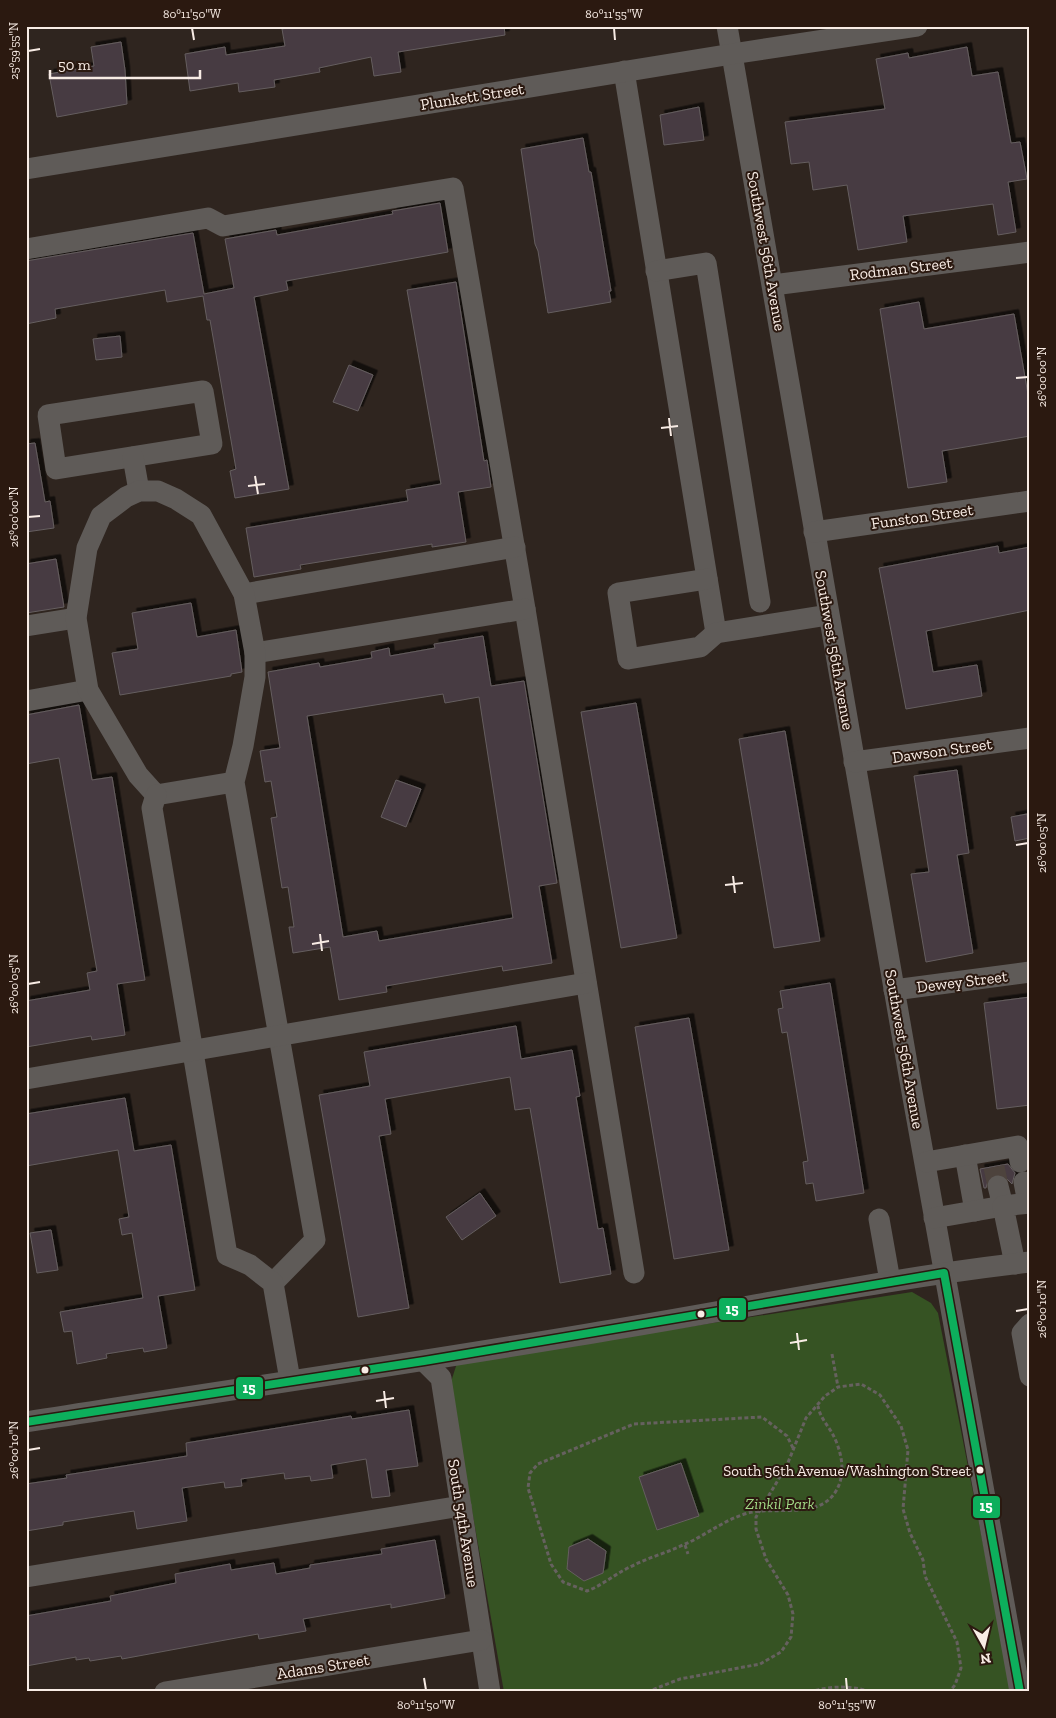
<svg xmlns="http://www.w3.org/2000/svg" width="1056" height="1718" viewBox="0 0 1056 1718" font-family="'Zilla Slab',serif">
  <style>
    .green { fill: #365323 }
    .building { fill: #463a42; stroke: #655e5f; fill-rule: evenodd; filter: url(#shadow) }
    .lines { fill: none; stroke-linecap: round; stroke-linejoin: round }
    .minor-tunnel { stroke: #4d433d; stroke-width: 21; stroke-dasharray: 21 11; stroke-linecap: butt }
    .path { stroke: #66615f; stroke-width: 3; stroke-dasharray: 4 2.5; stroke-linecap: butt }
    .minor { stroke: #5f5b58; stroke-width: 21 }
    .bus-1-casing { stroke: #2b1910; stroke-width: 11 }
    .bus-1 { stroke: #0daf5c; stroke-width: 8 }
    .ticks { fill: none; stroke: #f8ece5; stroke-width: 2 }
    .bus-dot { fill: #f8ece5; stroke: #2b1910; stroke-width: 2 }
    .labels { text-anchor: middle; stroke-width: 4; stroke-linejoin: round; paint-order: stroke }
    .bus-label { font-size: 15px; fill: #f8ece5; stroke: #2b1910; text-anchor: end }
    .street-label { font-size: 16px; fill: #f8ece5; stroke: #2b1910 }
    .park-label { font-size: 16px; font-style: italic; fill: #a1d986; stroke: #2b1910 }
    .line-badge { stroke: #2b1910; stroke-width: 2 }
    .badge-label { font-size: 14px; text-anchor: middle; font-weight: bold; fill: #fff }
    .neatline { fill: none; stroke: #f8ece5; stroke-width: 2 }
    .ticks-label { font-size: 12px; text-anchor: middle; fill: #f8ece5 }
  </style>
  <defs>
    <filter id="shadow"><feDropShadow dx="4.5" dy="-4.5" stdDeviation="0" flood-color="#0009"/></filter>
  </defs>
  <rect width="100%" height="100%" fill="#2f251f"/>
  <path class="green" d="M912 1292 931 1303 938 1313 1012 1692H504L450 1385 457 1363Z"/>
  <g class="building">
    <path d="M299 26H504L505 35 398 52 401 72 374 76 371 57 319 68 320 72 274 80 275 87 239 92 238 83 190 91 185 54 225 47 226 55 285 46 282 29Z"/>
    <path d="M121 42 125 70 127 104 57 117 49 74 94 66 91 47Z"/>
    <path d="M967 47 972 76 998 72 1011 143 1020 142 1027 179 1008 182 1016 232 998 235 993 204 903 216 907 242 858 250 847 185 813 190 809 162 791 164 785 122 885 109 876 59 908 53 909 58Z"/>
    <path d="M699 107 704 140 664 145 660 115Z"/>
    <path d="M583 138 589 172H591L611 291H609L611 302 548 313 538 251 535 244 521 149Z"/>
    <path d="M440 203 448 252 286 281 288 290 254 297 289 489 235 498 230 471 236 469 210 320H207L203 296 167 302 165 290 55 309 56 318 26 324V261L193 233 204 294 234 288 225 239 276 230 277 235 393 214 392 211Z"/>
    <path d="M456 282 484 461 487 460 491 487 458 492 466 542 432 547V544L300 565 301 569 254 577 246 528 408 501 406 490 441 484 407 290Z"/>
    <path d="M919 302 924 329 1014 314 1030 406V436L942 451 947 482 908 488 880 309Z"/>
    <path d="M120 336 122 357 96 360 93 339Z"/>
    <path d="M349 365 373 375 358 411 333 402Z"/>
    <path d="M35 443 45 502 50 501 54 528 26 532V444Z"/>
    <path d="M998 546 999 553 1030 547V610L926 631 933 672 977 665 982 696 906 709 879 568Z"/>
    <path d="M56 559 64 607 26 613V564Z"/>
    <path d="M191 603 197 637 236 630 242 672 231 674V676L120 695 112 653 138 649 132 613Z"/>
    <path d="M483 636 491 686 524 681 557 883 539 886 552 963 503 971 502 966 386 986 387 992 339 1000 330 947 293 953 289 927H294L288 887 282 888 271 818 277 817 271 781 265 782 260 751 280 748 268 672 319 663 320 667 372 658 371 652 389 648 390 656 435 648 434 644ZM443 694 445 703 479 697 513 918 379 941 377 931 343 937 307 716Z"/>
    <path d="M636 703 677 938 621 948 581 712Z"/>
    <path d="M79 705 92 780 112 777 145 980 117 984 125 1035 92 1040 91 1036 26 1047V1001L90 990 87 973 97 971 59 758 26 764V715Z"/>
    <path d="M785 731 820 941 774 948 739 739Z"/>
    <path d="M957 770 969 853 957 855 973 953 926 962 911 874 929 872 914 776Z"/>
    <path d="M396 780 421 789 406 827 381 817Z"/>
    <path d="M1027 814 1030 838 1015 841 1011 817Z"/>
    <path d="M830 983 864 1193 816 1201 813 1183 806 1184 803 1162 808 1161 787 1032 782 1033 778 1009 783 1008 780 991Z"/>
    <path d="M1030 997V1105L997 1109 984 1003Z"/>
    <path d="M689 1018 729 1250 674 1259 635 1027Z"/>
    <path d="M516 1026 521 1059 572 1050 580 1096 576 1097 598 1229 603 1228 611 1274 560 1283 530 1108 515 1110 510 1077 385 1099 391 1134 379 1136 409 1308 358 1317 319 1095 370 1086 364 1052Z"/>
    <path d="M125 1098 134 1151 171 1145 195 1290 158 1296 167 1348 144 1352 143 1348 106 1354 107 1358 77 1364 72 1331 64 1332 60 1312 143 1298 132 1233 122 1235 119 1219 129 1217 118 1150 26 1166V1114Z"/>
    <path d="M1008 1164 1015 1173 1012 1184 1002 1174H995L989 1177 986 1188H984L980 1169Z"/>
    <path d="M480 1193 496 1216 462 1240 446 1217Z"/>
    <path d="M51 1230 58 1270 37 1273 30 1233Z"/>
    <path d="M409 1410 418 1466 386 1470 390 1496 372 1498 366 1459 331 1465 333 1478 311 1481 310 1476 285 1479 284 1473 241 1479 242 1486 225 1488 224 1482 182 1488 187 1521 137 1529 134 1511 63 1522V1525L26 1531V1484L67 1478 66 1475 187 1456 186 1443 351 1416 352 1419Z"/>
    <path d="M681 1463 699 1516 657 1530 639 1477Z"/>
    <path d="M588 1539 606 1551 603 1573 584 1581 567 1569 569 1547Z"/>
    <path d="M435 1540 445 1598 391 1608V1604L303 1619 306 1631 259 1639 258 1634 122 1659 121 1656 90 1661 89 1658 76 1660V1657L26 1666V1616L111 1601 110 1596 176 1583 175 1574 230 1564 231 1570 274 1563 276 1574 310 1568V1565L382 1554 381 1549Z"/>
  </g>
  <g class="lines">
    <path class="minor-tunnel" d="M994 1167 998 1186"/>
    <g class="path">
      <path d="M832 1354 838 1387"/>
      <path d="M793 1448 787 1436 762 1417 634 1424 538 1464 530 1473 528 1488 551 1564 563 1582 587 1591C603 1585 615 1574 630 1567 647 1558 666 1553 683 1545 705 1536 723 1520 748 1513 775 1506 819 1520 836 1491 847 1473 841 1449 832 1433 826 1423 820 1417 818 1406"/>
      <path d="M685 1545 688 1554"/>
      <path d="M647 1692 680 1679 760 1664 781 1652 791 1637 793 1614 788 1595 766 1559 756 1529V1517L787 1465 806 1418 825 1396 838 1387 861 1384 880 1395 901 1426 908 1450 903 1509 910 1533 923 1560 925 1576 957 1642 961 1668 955 1685 949 1692"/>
      <path d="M809 1692C831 1686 849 1685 872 1692"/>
    </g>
    <g class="minor">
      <path d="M727 26 912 1092 1020 1692"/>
      <path d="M624 71 716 633"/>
      <path d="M26 169 732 54 917 26"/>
      <path d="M26 249 208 218 223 226 453 188 525 609 634 1273"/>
      <path d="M656 271 706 263 760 602"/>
      <path d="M773 285 1030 252"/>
      <path d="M203 391 212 444 56 469 48 415Z"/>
      <path d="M133 457 139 491"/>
      <path d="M814 532 1030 501"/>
      <path d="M707 579 618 593 628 659 700 647 716 633 828 615"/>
      <path d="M244 594 515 547"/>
      <path d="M26 626 76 618"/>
      <path d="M255 653 525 609"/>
      <path d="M26 701 88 690"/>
      <path d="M854 762 1030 738"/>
      <path d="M234 782 156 795 138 775 88 690 76 618 87 548 101 516 126 497 139 491H158L176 499 201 515 244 594 255 653V677L243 746 234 782 315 1240 273 1283"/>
      <path d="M156 795 152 808 227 1255 250 1265 273 1283 290 1380"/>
      <path d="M894 990 1030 972"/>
      <path d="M26 1079 586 983"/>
      <path d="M965 1155 975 1211"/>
      <path d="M926 1162 1018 1146 1020 1162"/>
      <path d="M1024 1182 1028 1203"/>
      <path d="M934 1218 1003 1206 998 1186"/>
      <path d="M879 1219 890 1281"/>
      <path d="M1015 1264 1003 1206 1030 1203"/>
      <path d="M1030 1324 1022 1333 1030 1376"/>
      <path d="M424 1361 441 1378 490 1692"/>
      <path d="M26 1422C221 1391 417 1363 611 1330 751 1307 889 1278 1030 1262"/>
      <path d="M26 1577 461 1506"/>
      <path d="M165 1692 481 1640"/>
    </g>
    <defs>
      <path id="bus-1" d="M26 1422 424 1361 944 1273 1020 1692"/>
    </defs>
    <use href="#bus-1" class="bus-1-casing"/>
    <use href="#bus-1" class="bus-1"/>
  </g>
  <path class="ticks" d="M192 28 194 40M614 28 615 40M28 51 40 49M1016 378 1028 377M669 418 671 436M661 428 678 426M255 476 258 494M248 486 265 484M28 517 40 516M1016 845 1028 843M733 876 735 893M725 885 743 883M320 934 322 951M312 944 329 941M28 984 40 982M1016 1311 1028 1309M797 1333 799 1350M790 1343 807 1340M384 1391 386 1408M376 1401 394 1398M28 1450 40 1448M424 1678 426 1690M846 1678 847 1690"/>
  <g class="bus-dot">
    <circle cx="701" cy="1314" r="4.5"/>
    <circle cx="365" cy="1370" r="4.5"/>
    <circle cx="980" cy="1470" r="4.5"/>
  </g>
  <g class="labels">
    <g class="bus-label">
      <text x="971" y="1476">South 56th Avenue/Washington Street</text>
    </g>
    <g class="street-label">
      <text transform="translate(472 96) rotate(-9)" y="6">Plunkett Street</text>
      <text transform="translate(767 251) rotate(80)" y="6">Southwest 56th Avenue</text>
      <text transform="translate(901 268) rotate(-7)" y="6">Rodman Street</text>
      <text transform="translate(922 516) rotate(-8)" y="6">Funston Street</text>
      <text transform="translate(835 650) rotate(80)" y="6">Southwest 56th Avenue</text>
      <text transform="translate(942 750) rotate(-8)" y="6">Dawson Street</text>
      <text transform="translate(962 981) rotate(-7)" y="6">Dewey Street</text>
      <text transform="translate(905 1049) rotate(80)" y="6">Southwest 56th Avenue</text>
      <text transform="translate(464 1523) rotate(81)" y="6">South 54th Avenue</text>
      <text transform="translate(323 1666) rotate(-9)" y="6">Adams Street</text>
    </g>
    <g class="park-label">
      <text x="780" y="1509">Zinkil Park</text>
    </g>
  </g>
  <g class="line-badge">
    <rect x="718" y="1297" width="29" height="24" rx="5" fill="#0daf5c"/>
    <rect x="235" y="1376" width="29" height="24" rx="5" fill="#0daf5c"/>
    <rect x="972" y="1495" width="29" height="24" rx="5" fill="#0daf5c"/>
  </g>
  <g class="badge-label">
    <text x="732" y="1314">15</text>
    <text x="249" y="1393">15</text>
    <text x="986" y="1511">15</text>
  </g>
  <rect width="1056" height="1718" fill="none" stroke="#2b1910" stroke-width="55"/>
  <g transform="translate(984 1646) rotate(172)" stroke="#2b1910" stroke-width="4" paint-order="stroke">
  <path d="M0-4L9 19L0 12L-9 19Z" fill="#f8ece5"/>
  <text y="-8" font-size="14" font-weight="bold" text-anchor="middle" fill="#f8ece5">N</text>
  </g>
  <path d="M50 70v8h150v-8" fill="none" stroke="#f8ece5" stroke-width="2.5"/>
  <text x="58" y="70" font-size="15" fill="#f8ece5" stroke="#2b1910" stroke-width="4" paint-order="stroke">50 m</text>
  <rect x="28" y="28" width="1000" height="1662" class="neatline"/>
  <g class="ticks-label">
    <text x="192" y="18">80°11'50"W</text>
    <text x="614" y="18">80°11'55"W</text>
    <text transform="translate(14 51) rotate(-90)" y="4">25°59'55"N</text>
    <text transform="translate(1042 377) rotate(-90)" y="4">26°00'00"N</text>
    <text transform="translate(14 517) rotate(-90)" y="4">26°00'00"N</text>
    <text transform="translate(1042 843) rotate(-90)" y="4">26°00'05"N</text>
    <text transform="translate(14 984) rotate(-90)" y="4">26°00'05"N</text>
    <text transform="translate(1042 1309) rotate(-90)" y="4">26°00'10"N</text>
    <text transform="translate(14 1450) rotate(-90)" y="4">26°00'10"N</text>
    <text x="426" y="1709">80°11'50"W</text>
    <text x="847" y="1709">80°11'55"W</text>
  </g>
</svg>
